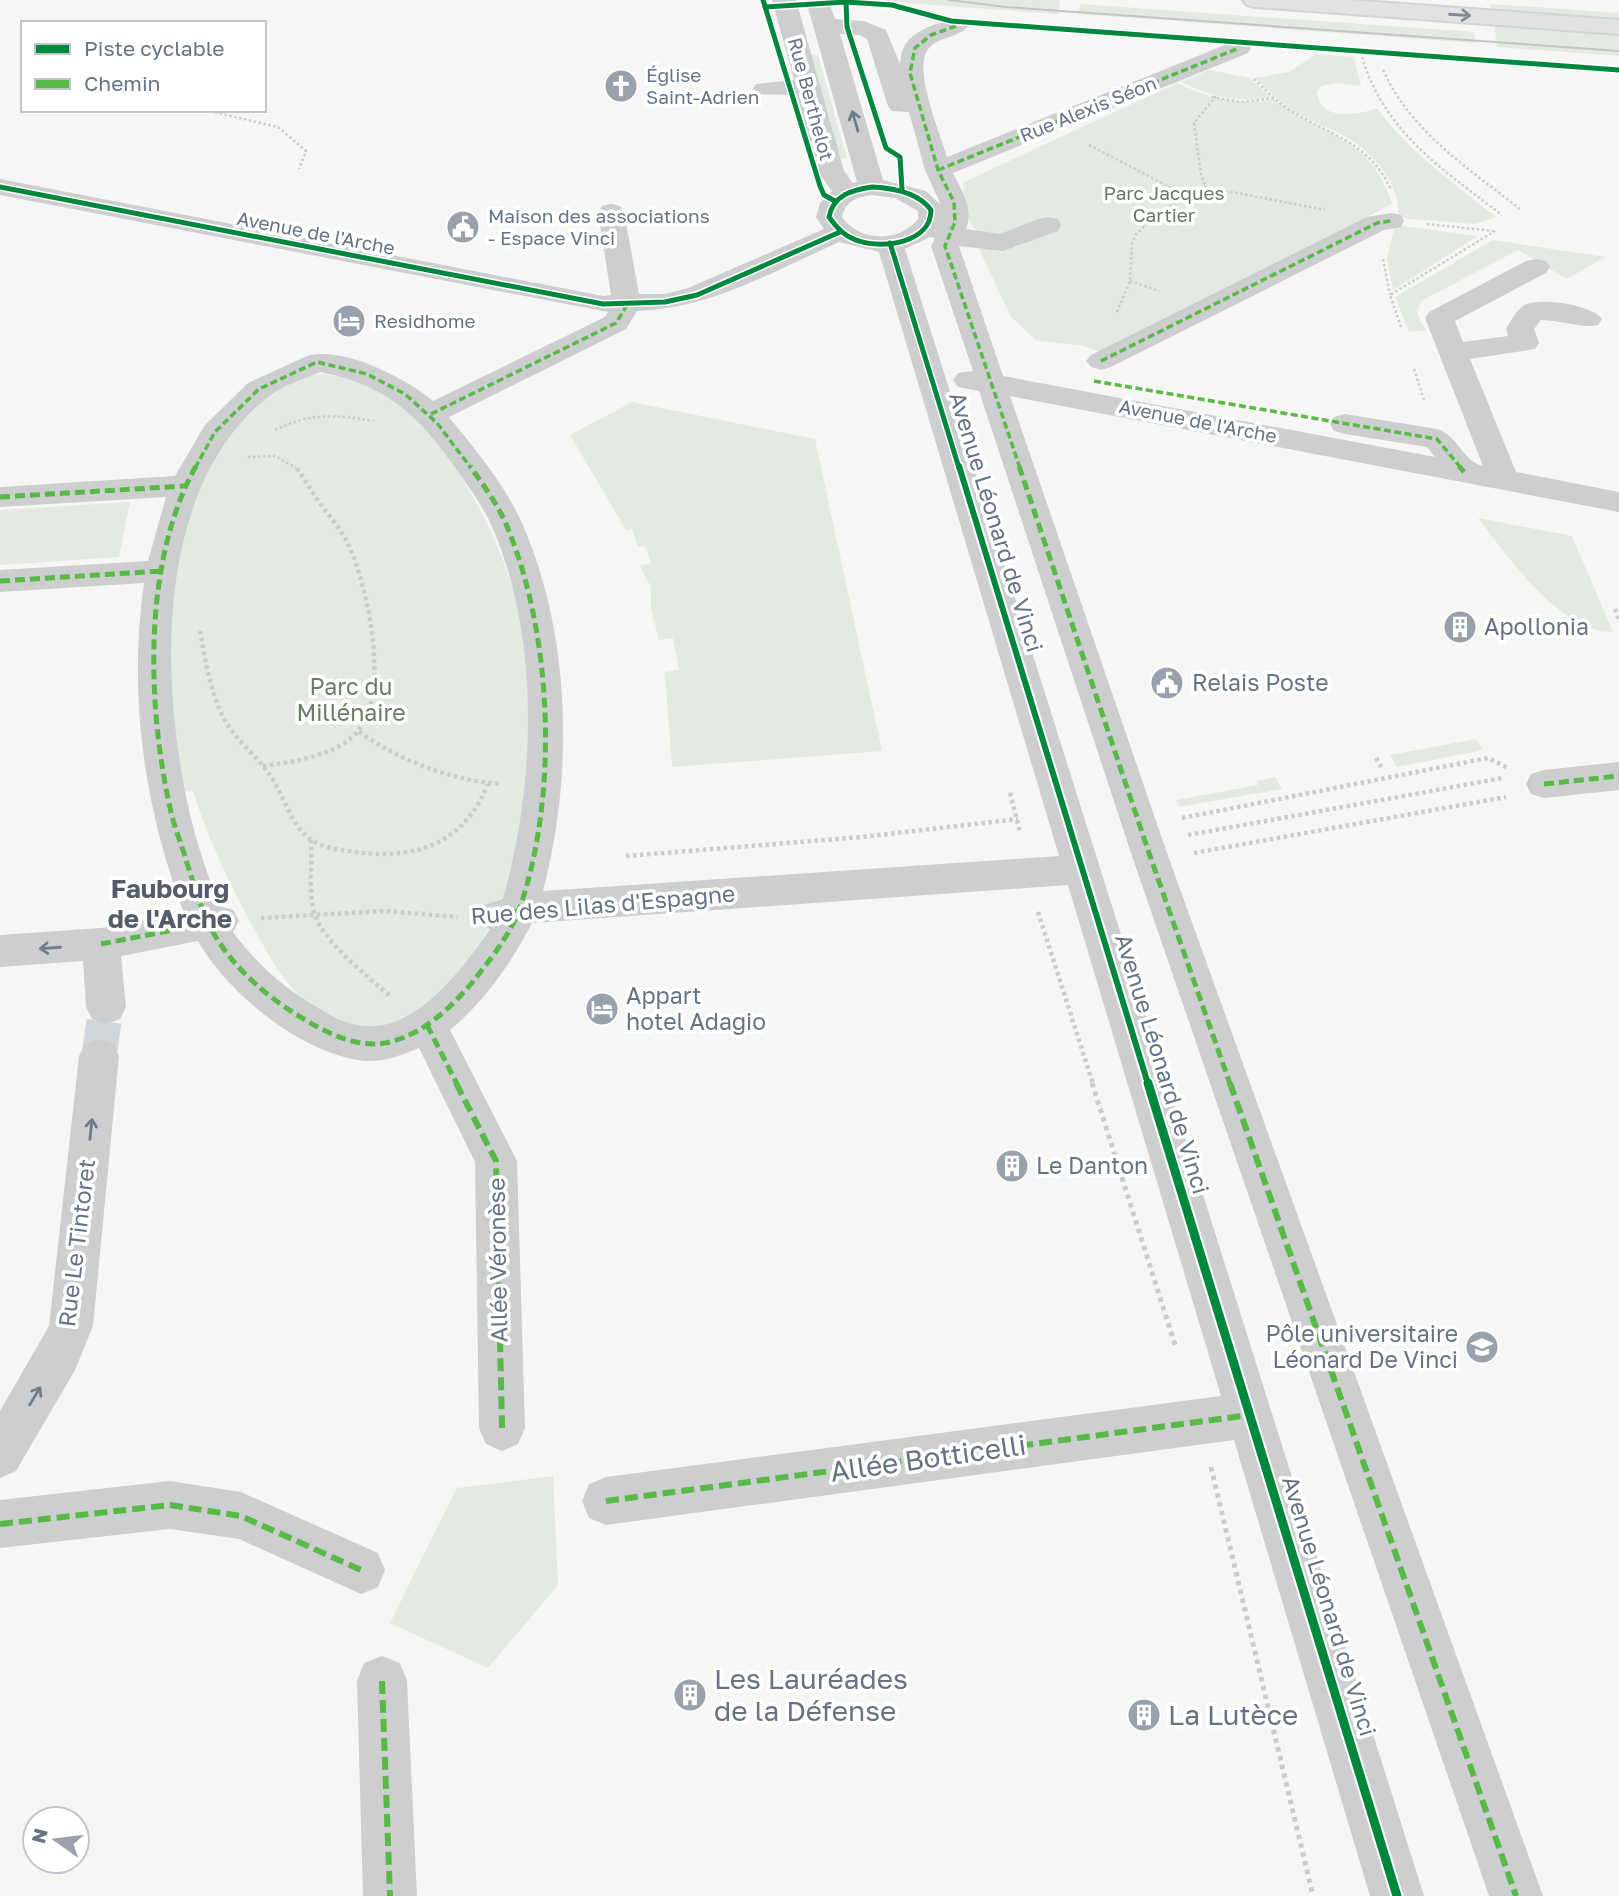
<svg xmlns="http://www.w3.org/2000/svg" width="1619" height="1896" viewBox="0 0 1619 1896" font-family="'Golos Text',sans-serif">
  <style>
    .green { fill: #e5e9e3 }
    .lines { fill: none; stroke-linecap: round; stroke-linejoin: round }
    .minor-tunnel { stroke: #d2d5d9; stroke-width: 35; stroke-dasharray: 35 18; stroke-linecap: butt }
    .major-casing { stroke: #d3d4d4; stroke-width: 4 }
    .path-far2 { stroke: #cbcccc; stroke-width: 2.5; stroke-dasharray: 2.5 2.5; stroke-linecap: butt }
    .path-far1 { stroke: #cbcccc; stroke-width: 4.5; stroke-dasharray: 3.5 3.5; stroke-linecap: butt }
    .path { stroke: #cbcccc; stroke-width: 5; stroke-dasharray: 4.5 4.5; stroke-linecap: butt }
    .minor { fill: #cdced0; fill-rule: evenodd }
    .major { fill: #e1e2e2; fill-rule: evenodd }
    .tram { stroke: #c3c4c5; stroke-width: 2 }
    .quiet-far2 { stroke: #58b947; stroke-width: 3.5; stroke-dasharray: 7 3.5; stroke-linecap: butt }
    .quiet-far1 { stroke: #58b947; stroke-width: 5; stroke-dasharray: 10 5; stroke-linecap: butt }
    .quiet { stroke: #58b947; stroke-width: 6; stroke-dasharray: 13 6; stroke-linecap: butt }
    .cycleway-far2-casing { stroke: #fff; stroke-width: 8 }
    .cycleway-far1-casing { stroke: #fff; stroke-width: 10 }
    .cycleway-casing { stroke: #fff; stroke-width: 13 }
    .cycleway-far2 { stroke: #00873e; stroke-width: 5 }
    .cycleway-far1 { stroke: #00873e; stroke-width: 6 }
    .cycleway { stroke: #00873e; stroke-width: 9 }
    .oneway { stroke: #7e8998 }
    .oneway2 { stroke: #6f7c8c }
    .labels { text-anchor: middle; stroke-width: 7; stroke-linejoin: round; paint-order: stroke }
    .far-poi-label { font-size: 19px; fill: #657385; stroke: #fff; text-anchor: start }
    .far-street-label { font-size: 19px; fill: #657385; stroke: #fff }
    .far-park-label { font-size: 19px; fill: #667c64; stroke: #fff }
    .street-label { font-size: 23px; fill: #657385; stroke: #fff }
    .poi-label { font-size: 23px; fill: #657385; stroke: #fff; text-anchor: start }
    .park-label { font-size: 23px; fill: #667c64; stroke: #fff }
    .quarter-label { font-size: 26px; font-weight: bold; fill: #535d6a; stroke: #fff }
    .near-street-label { font-size: 28px; fill: #657385; stroke: #fff }
    .near-poi-label { font-size: 28px; fill: #657385; stroke: #fff; text-anchor: start }
  </style>
  <rect width="100%" height="100%" fill="#f6f6f5"/>
  <g class="green">
    <path d="M861 0H1060L1059 14Z"/>
    <path d="M1080 4 1474 32 1476 43 1079 14Z"/>
    <path d="M1490 4 1619 13V19L1491 10Z"/>
    <path d="M1494 24 1619 33V56L1497 47Z"/>
    <path d="M1316 54 1354 57 1361 86 1336 83 1321 86 1317 92C1319 122 1359 115 1377 108 1408 151 1455 184 1496 217L1474 224 1398 218C1402 188 1378 159 1354 142 1335 128 1311 123 1291 110 1278 102 1266 88 1255 78L1289 72Z"/>
    <path d="M808 55H818L847 158 836 159Z"/>
    <path d="M1209 70 1250 78 1271 97C1237 104 1211 96 1181 82Z"/>
    <path d="M1177 83C1212 99 1235 106 1274 99 1322 138 1371 135 1392 204L1105 353 1080 345 1037 341 1011 317 979 249 1017 247 1056 227 1003 237 979 235 963 211 964 182Z"/>
    <path d="M1395 225 1478 236 1393 290 1387 258Z"/>
    <path d="M1493 240 1605 257 1567 279 1518 250 1423 300C1413 310 1419 319 1426 330L1409 332 1395 297Z"/>
    <path d="M324 374C354 378 383 389 407 407 418 415 426 429 434 439 498 517 540 639 535 740 533 764 526 789 522 813 518 835 516 860 510 881 493 937 453 978 416 1021 397 1023 370 1030 352 1025 294 1009 275 966 248 918 226 877 207 835 193 791L183 792 172 736 169 613 187 513 217 450 256 402 306 376Z"/>
    <path d="M632 402 815 439 882 751 672 767 665 672 679 670 673 638 659 640 651 609V587L640 566 651 563 645 546 638 547 632 529 626 530 570 435Z"/>
    <path d="M130 502 119 557 0 565V510Z"/>
    <path d="M1478 518 1572 536 1613 632C1561 633 1507 556 1478 518Z"/>
    <path d="M1476 739 1483 750 1397 767 1390 755Z"/>
    <path d="M1275 777 1282 789 1179 807 1176 800 1258 785 1257 781Z"/>
    <path d="M553 1476 558 1585 488 1668 390 1623 457 1488Z"/>
  </g>
  <g class="lines">
    <path class="minor-tunnel" d="M99 1056 106 1007"/>
    <defs>
      <path id="major" d="M1243 0H1350L1619 20V34L1255 7 1247 5Z"/>
    </defs>
    <use href="#major" class="major-casing"/>
    <g class="path-far2">
      <path d="M1362 57C1385 133 1442 169 1502 215"/>
      <path d="M1383 70C1411 132 1468 168 1520 209"/>
      <path d="M1254 79C1266 90 1277 103 1291 111 1332 136 1370 143 1391 190"/>
      <path d="M1216 96 1194 123 1201 174 1206 187 1325 210"/>
      <path d="M1212 97 1241 102 1275 98"/>
      <path d="M205 110 278 127 306 151 299 169"/>
      <path d="M24 112 26 110"/>
      <path d="M1089 145 1187 196"/>
      <path d="M1427 224 1494 231"/>
      <path d="M1383 259 1390 295"/>
      <path d="M1130 281 1159 291"/>
      <path d="M1117 312 1130 281 1132 243 1136 234 1163 210 1206 187"/>
      <path d="M1401 327 1390 295 1495 231"/>
      <path d="M1414 369 1424 400"/>
      <path d="M275 430C312 412 334 415 374 421"/>
      <path d="M248 457 275 456 296 468"/>
    </g>
    <g class="path-far1">
      <path d="M1615 609 1619 620"/>
      <path d="M200 631C206 663 211 699 229 727 242 746 261 760 273 780 285 799 291 824 309 838 321 848 340 850 355 852 416 860 464 844 488 784"/>
      <path d="M359 732C401 761 450 780 501 784"/>
      <path d="M1376 758 1383 770"/>
      <path d="M263 766C293 762 336 756 357 732 391 695 368 588 349 546 342 530 329 516 319 502 310 490 304 477 295 466"/>
      <path d="M1010 793 1020 832"/>
      <path d="M1182 818 1488 758 1508 768"/>
      <path d="M1188 835 1503 778"/>
      <path d="M311 840C313 863 308 889 314 912 322 942 368 976 391 997"/>
      <path d="M1194 853 1506 797"/>
      <path d="M626 856 862 837 1018 819"/>
      <path d="M1038 912 1093 1084"/>
      <path d="M261 918 384 911 458 917"/>
    </g>
    <g class="path">
      <path d="M1092 1083 1176 1348"/>
      <path d="M1211 1467 1313 1896"/>
    </g>
    <g class="minor">
      <path d="M772 0H796L844 171 853 183 857 182 807 4 810 0H828L835 19 864 21 886 30 900 64C901 59 901 52 904 47 912 30 947 17 964 21L968 26C959 39 935 36 927 51 914 72 940 133 947 157L1230 43 1239 41 1248 43 1251 48 1248 53 953 173C962 191 974 209 966 229L1000 234 1038 219 1048 217 1058 219 1061 225 1058 231 1003 251 959 246 1003 376 1435 457 1427 447 1345 434 1334 431 1330 424 1334 417 1345 414 1437 429C1458 435 1463 462 1483 466L1425 318 1429 312 1526 261 1536 259 1546 261 1550 267 1546 273 1455 321 1463 342 1508 336 1506 329C1510 322 1516 311 1523 306 1538 296 1593 305 1602 319L1598 325C1581 329 1561 320 1541 320L1534 329 1539 343 1535 349 1470 359 1516 472 1619 492V512L1010 396 1167 853 1543 1896H1489L1131 853 979 391 958 387 953 380 958 373 973 371 931 246 935 238 930 237 905 249 1424 1896H1370L1234 1440 606 1525 589 1518 582 1501 589 1484 606 1477 1221 1396 1068 885 532 923C511 963 485 1001 450 1030L517 1161 525 1428 518 1444 502 1451 486 1444 479 1428 475 1162 419 1048C402 1055 384 1062 366 1061 303 1055 228 994 198 941L121 956 126 1007 120 1019 106 1024 92 1019 86 1007 83 961 0 967V935L101 928 184 913C144 808 128 694 144 583L0 592V570L148 561 166 497 0 507V487L175 476 205 425 248 383 307 356C344 346 405 378 433 401L605 317 608 312 0 195V179L603 296 611 295 598 212 602 206 611 204 620 206 624 212 639 294H665L688 288 824 229 816 217 820 203 832 191 818 172 797 95 756 94 753 89 756 84 794 80ZM840 34 859 35 867 39 888 106 892 111 909 112 925 170 941 205 926 191 883 180ZM872 195 895 198 918 211V219C900 243 859 242 842 217 845 201 857 197 872 195ZM839 242 879 252 1059 856 543 891C574 773 571 635 522 523 505 485 475 449 449 417L626 329 637 311C710 309 774 271 839 242ZM320 372C382 384 416 412 451 462 464 480 479 500 489 520 541 632 536 783 503 899L485 905 479 916 485 927 490 929C464 967 417 1031 365 1026 344 1025 324 1012 307 1001 278 983 253 959 233 932L239 921 233 910 219 906C208 875 196 842 189 810 160 680 154 488 268 397 282 386 304 379 320 372Z"/>
      <path d="M1391 213 1401 215 1404 221 1401 227 1384 230 1111 367 1101 370 1091 367 1086 361 1091 355 1367 217Z"/>
      <path d="M1619 762V790L1544 798 1531 794 1526 784 1531 774 1544 770Z"/>
      <path d="M99 1039 113 1044 119 1056 93 1326 75 1370 16 1471 0 1478V1411L49 1326 79 1056 85 1044Z"/>
      <path d="M170 1481 241 1492 378 1553 385 1570 378 1587 361 1594 239 1539 170 1529 0 1548V1500Z"/>
      <path d="M382 1656 400 1663 407 1681 417 1896H363L357 1681 364 1663Z"/>
    </g>
    <use href="#major" class="major"/>
    <path class="tram" d="M949 0 1006 7 1619 51"/>
    <g class="quiet-far2">
      <path d="M956 26 931 35 915 48 910 73 938 170 954 202 955 222 945 246 1020 468"/>
      <path d="M938 170 1239 48"/>
      <path d="M1101 361 1377 223 1391 221"/>
      <path d="M1094 381 1437 439 1461 468"/>
      <path d="M431 414 616 323 627 305"/>
      <path d="M195 468 215 432 259 389 317 362 367 374 405 394 437 423 471 468"/>
    </g>
    <g class="quiet-far1">
      <path d="M196 466C142 562 147 708 171 812 175 829 182 846 187 863 196 890 202 915 217 939 236 969 264 994 294 1013 318 1028 347 1045 376 1044 414 1042 448 1011 471 984 489 961 509 937 519 910 559 797 553 634 506 524 497 503 483 485 470 466"/>
      <path d="M1019 466 1149 853 1230 1084"/>
      <path d="M1459 466 1464 472"/>
      <path d="M0 497 185 486"/>
      <path d="M0 581 162 571"/>
      <path d="M1544 784 1619 776"/>
      <path d="M484 919 539 906"/>
      <path d="M101 944 220 921"/>
      <path d="M427 1025 457 1084"/>
    </g>
    <g class="quiet">
      <path d="M456 1083 496 1161 502 1428"/>
      <path d="M1230 1083 1516 1896"/>
      <path d="M606 1501 1250 1415"/>
      <path d="M0 1524 170 1505 241 1516 361 1570"/>
      <path d="M382 1681 390 1896"/>
    </g>
    <defs>
      <g id="cycleway-far2">
        <path d="M763 0 820 186 824 195 835 201"/>
        <path d="M846 2 847 27 886 148 900 157 902 189"/>
        <path d="M765 7 846 2 892 5 951 21 1619 70"/>
        <path d="M0 187 603 304 665 302 697 295 840 232"/>
        <path d="M872 187C893 188 918 192 931 210 931 243 883 249 859 241 845 237 837 228 829 217 833 195 852 190 872 187Z"/>
        <path d="M890 243 959 468"/>
      </g>
      <path id="cycleway-far1" d="M959 466 1148 1084"/>
      <path id="cycleway" d="M1148 1083 1397 1896"/>
    </defs>
    <use href="#cycleway-far2" class="cycleway-far2-casing"/>
    <use href="#cycleway-far1" class="cycleway-far1-casing"/>
    <use href="#cycleway" class="cycleway-casing"/>
    <use href="#cycleway-far2" class="cycleway-far2"/>
    <use href="#cycleway-far1" class="cycleway-far1"/>
    <use href="#cycleway" class="cycleway"/>
  </g>
  <defs><path id="oneway-shaft" d="M-6 0H5M1.5-3L5.5 0L1.5 3" fill="none" stroke-width="1.6" stroke-linecap="round" stroke-linejoin="round" transform="scale(1.75)"/></defs>
  <use class="oneway" href="#oneway-shaft" transform="translate(1460 15) rotate(4)"/>
  <g class="oneway2">
    <use href="#oneway-shaft" transform="translate(855 121) rotate(-106)"/>
    <use href="#oneway-shaft" transform="translate(50 948) rotate(176)"/>
    <use href="#oneway-shaft" transform="translate(91 1129) rotate(-84)"/>
    <use href="#oneway-shaft" transform="translate(35 1396) rotate(-59)"/>
  </g>
  <defs>
    <symbol id="church-disc" viewBox="-11 -11 22 22"><circle r="9.5" fill="#98a1ac" stroke="#fff"/><path d="M-1.2-6h2.4v3.5h3.3v2.4h-3.3V6h-2.4V-.1h-3.3v-2.4h3.3Z" fill="#fff"/></symbol>
    <symbol id="civic-disc" viewBox="-11 -11 22 22"><circle r="9.5" fill="#98a1ac" stroke="#fff"/><path d="M-.6-6.5H3V-4.5H.6V-3L4-1V1h2V6H-6V1h2V-1L-.6-3ZM-1.2 2.5V6h2.4V2.5Z" fill="#fff"/></symbol>
    <symbol id="hotel-disc" viewBox="-11 -11 22 22"><circle r="9.5" fill="#98a1ac" stroke="#fff"/><path d="M-6-4.5h1.5V1H6V5H4.5V3h-9V5H-6ZM-4 0a1.8 1.8 0 1 1 3.6 0ZM.5 0V-2.5h3Q6-2.5 6 0Z" fill="#fff"/></symbol>
    <symbol id="building-disc" viewBox="-11 -11 22 22"><circle r="9.5" fill="#98a1ac" stroke="#fff"/><path d="M-4-6H4V6H1V3H-1V6H-4ZM-2.5-4.3h1.7v1.8h-1.7ZM.8-4.3h1.7v1.8H.8ZM-2.5-1h1.7V.8h-1.7ZM.8-1h1.7V.8H.8Z" fill="#fff"/></symbol>
    <symbol id="university-disc" viewBox="-11 -11 22 22"><circle r="9.5" fill="#98a1ac" stroke="#fff"/><path d="M0-5L7-2L0 1L-7-2ZM-4 1L0 2.5L4 1V4Q0 6-4 4Z" fill="#fff"/></symbol>
  </defs>
  <g fill-rule="evenodd">
    <use href="#church-disc" x="602" y="67" width="38" height="38"/>
    <use href="#civic-disc" x="444" y="208" width="38" height="38"/>
    <use href="#hotel-disc" x="330" y="302" width="38" height="38"/>
    <use href="#building-disc" x="1441" y="608" width="38" height="38"/>
    <use href="#civic-disc" x="1148" y="664" width="38" height="38"/>
    <use href="#hotel-disc" x="583" y="990" width="38" height="38"/>
    <use href="#building-disc" x="993" y="1147" width="38" height="38"/>
    <use href="#university-disc" x="1463" y="1328" width="38" height="38"/>
    <use href="#building-disc" x="671" y="1676" width="38" height="38"/>
    <use href="#building-disc" x="1125" y="1696" width="38" height="38"/>
  </g>
  <g class="labels">
    <g class="far-poi-label">
      <text x="646" y="82">Église<tspan x="646" dy="22">Saint-Adrien</tspan></text>
      <text x="488" y="223">Maison des associations<tspan x="488" dy="22">- Espace Vinci</tspan></text>
      <text x="374" y="328">Residhome</text>
    </g>
    <g class="far-street-label">
      <text transform="translate(811 99) rotate(75)" y="7">Rue Berthelot</text>
      <text transform="translate(1088 109) rotate(-22)" y="7">Rue Alexis Séon</text>
      <text transform="translate(316 233) rotate(11)" y="7">Avenue de l'Arche</text>
      <text transform="translate(1198 421) rotate(11)" y="7">Avenue de l'Arche</text>
    </g>
    <g class="far-park-label">
      <text x="1164" y="200">Parc Jacques<tspan x="1164" dy="22">Cartier</tspan></text>
    </g>
    <g class="street-label">
      <text transform="translate(996 522) rotate(73)" y="8">Avenue Léonard de Vinci</text>
      <text transform="translate(603 905) rotate(-5)" y="8">Rue des Lilas d'Espagne</text>
      <text transform="translate(1162 1064) rotate(73)" y="8">Avenue Léonard de Vinci</text>
      <text transform="translate(77 1243) rotate(-83)" y="8">Rue Le Tintoret</text>
      <text transform="translate(498 1260) rotate(-91)" y="8">Allée Véronèse</text>
      <text transform="translate(1329 1606) rotate(73)" y="8">Avenue Léonard de Vinci</text>
    </g>
    <g class="poi-label">
      <text x="1484" y="635">Apollonia</text>
      <text x="1192" y="691">Relais Poste</text>
      <text x="626" y="1004">Appart<tspan x="626" dy="26">hotel Adagio</tspan></text>
      <text x="1036" y="1174">Le Danton</text>
      <text x="1458" y="1342" text-anchor="end">Pôle universitaire<tspan x="1458" dy="26">Léonard De Vinci</tspan></text>
    </g>
    <g class="park-label">
      <text x="351" y="695">Parc du<tspan x="351" dy="26">Millénaire</tspan></text>
    </g>
    <g class="quarter-label">
      <text x="170" y="898">Faubourg<tspan x="170" dy="30">de l'Arche</tspan></text>
    </g>
    <g class="near-street-label">
      <text transform="translate(928 1458) rotate(-8)" y="10">Allée Botticelli</text>
    </g>
    <g class="near-poi-label">
      <text x="714" y="1689">Les Lauréades<tspan x="714" dy="32">de la Défense</tspan></text>
      <text x="1168" y="1725">La Lutèce</text>
    </g>
  </g>
  <rect x="21" y="21" width="245" height="91" fill="#ffffff" stroke="#c1c7ce" stroke-width="2"/>
  <rect x="35" y="44" width="35" height="10" fill="#00873e" stroke="#c1c7ce" stroke-width="2"/>
  <text x="84" y="56" font-size="21" fill="#657385">Piste cyclable</text>
  <rect x="35" y="79" width="35" height="10" fill="#58b947" stroke="#c1c7ce" stroke-width="2"/>
  <text x="84" y="91" font-size="21" fill="#657385">Chemin</text>
  <g transform="translate(56 1840) rotate(284)"><circle r="33" fill="#ffffff" stroke="#c1c7ce" stroke-width="2"/>
  <path d="M0-5L12 26L0 18L-12 26Z" fill="#98a1ac"/>
  <text y="-10" font-size="19" font-weight="bold" text-anchor="middle" fill="#657385">N</text>
  </g>
</svg>
